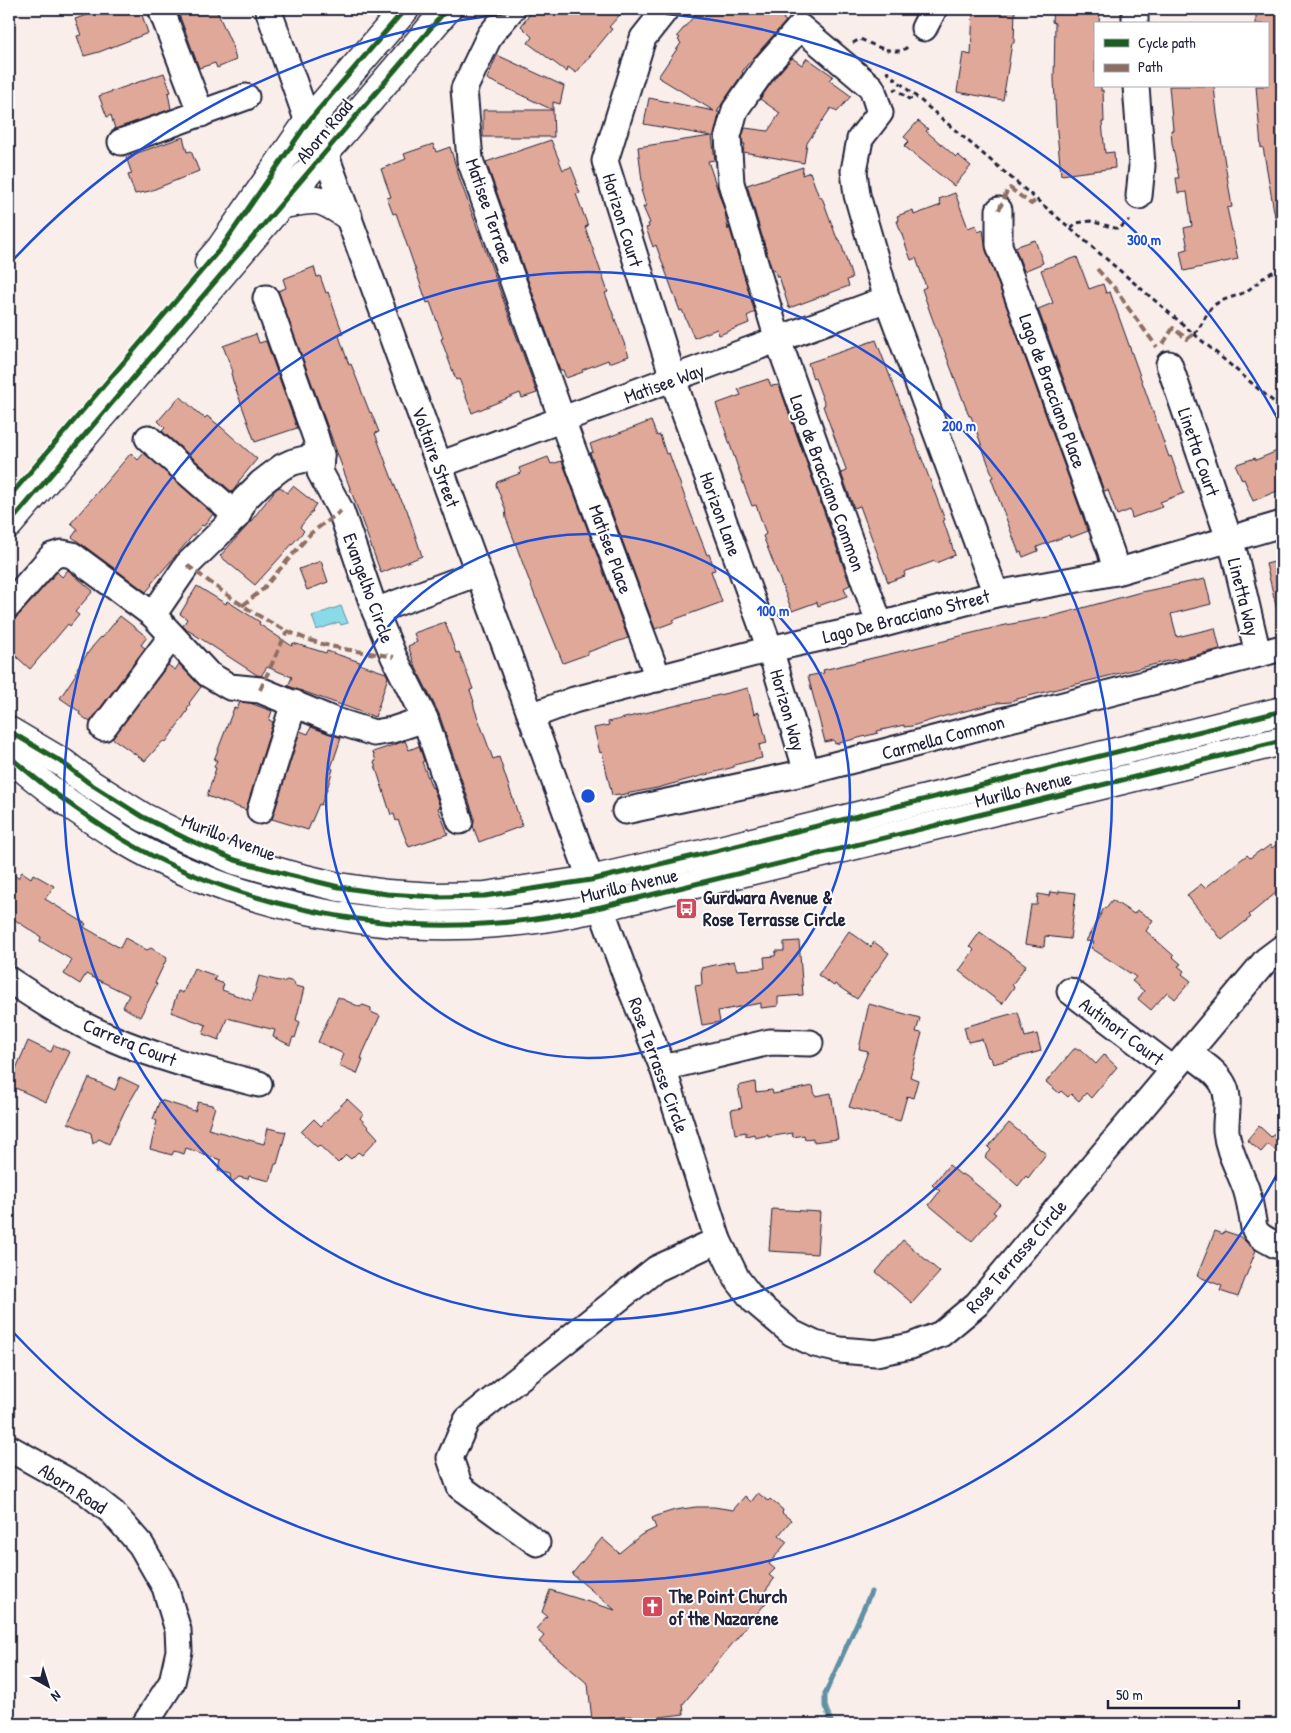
<svg xmlns="http://www.w3.org/2000/svg" width="1291" height="1733" viewBox="0 0 1291 1733" font-family="'Patrick Hand',sans-serif">
  <style>
    .water { fill: #8bdae8; stroke: #6190a3 }
    .lines { fill: none; stroke-linecap: round; stroke-linejoin: round }
    .stream { stroke: #6190a3; stroke-width: 5 }
    .building { fill: #e0a898; stroke: #22223b }
    .minor-casing { stroke: #22223b; stroke-width: 29 }
    .major-casing { stroke: #22223b; stroke-width: 31 }
    .path { stroke: #22223b; stroke-width: 3; stroke-dasharray: 5 4; stroke-linecap: butt }
    .minor { stroke: #fff; stroke-width: 25 }
    .major { stroke: #fff; stroke-width: 28 }
    .quiet { stroke: #8d6e63; stroke-width: 4; stroke-dasharray: 8 4; stroke-linecap: butt }
    .cycleway-casing { stroke: #fff; stroke-width: 8 }
    .cycleway { stroke: #1b5e20; stroke-width: 5 }
    .ring { fill: none; stroke: #1d4ed8; stroke-width: 2.5 }
    .labels { text-anchor: middle; stroke-width: 4; stroke-linejoin: round; paint-order: stroke }
    .street-label { font-size: 19px; fill: #22223b; stroke: #fff }
    .poi-label { font-size: 19px; font-weight: bold; fill: #22223b; stroke: #fff; text-anchor: start }
    .centre { fill: #1d4ed8; stroke: #fff; stroke-width: 2.5 }
    .ring-label { font-size: 15px; text-anchor: middle; font-weight: bold; fill: #1d4ed8; stroke: #fff; stroke-width: 4; stroke-linejoin: round; paint-order: stroke }
  </style>
  <rect width="100%" height="100%" fill="#f9eeea"/>
  <filter id="ink" filterUnits="userSpaceOnUse"><feTurbulence type="fractalNoise" baseFrequency=".02" numOctaves="2"/><feDisplacementMap in="SourceGraphic" scale="10" xChannelSelector="R" yChannelSelector="G"/><feConvolveMatrix kernelMatrix="1 2 1 2 8 2 1 2 1" color-interpolation-filters="sRGB"/></filter>
  <g filter="url(#ink)">
    <path class="water" d="M341 606 348 623 341 625 339 622 317 630 312 616Z"/>
    <g class="lines">
      <path class="stream" d="M832 1724 825 1706V1694L871 1592"/>
    </g>
    <g class="building">
      <path d="M104 9H135L137 13 141 12 148 33 99 52 84 56 77 36 81 35 75 19Z"/>
      <path d="M177 9H216L232 45 236 60 217 68 215 63 199 68Z"/>
      <path d="M534 9H625L609 27 612 29 576 73 568 67 567 72 528 43 532 37 521 26Z"/>
      <path d="M700 9H793L783 19 786 21 747 65 742 72 743 73 723 102 717 112H719V114L714 136H712L715 160 708 161 725 212 728 230 729 226 755 312 747 316 749 323 719 335 717 329 694 338 682 310 680 311 656 245 653 247 646 228 649 227 648 224 650 223 643 207 646 206 641 190H643L638 147 711 136 644 124 649 98 714 111 658 77 681 43 678 40 680 38 677 36Z"/>
      <path d="M973 9H1015L1014 43H1012L1003 100 957 92 963 53 971 55Z"/>
      <path d="M1053 9H1100L1099 24H1095V86H1101V91L1103 90 1104 122H1102L1105 153 1114 152 1115 168 1061 175 1056 121 1054 79 1055 23 1052 22Z"/>
      <path d="M1256 9H1282V217H1275L1263 147 1261 148 1256 86H1267V24H1256Z"/>
      <path d="M497 55 564 86 560 104 553 102V110L487 79Z"/>
      <path d="M792 58 802 65 807 58 833 76 829 80 851 96 837 112 831 108 807 143 804 163 743 152 745 144H743L742 137 745 128 768 131 780 113 760 99 777 75Z"/>
      <path d="M164 73 171 92 168 93 171 109 115 129 111 115 107 117 99 96Z"/>
      <path d="M1169 86H1214L1217 114 1232 207 1227 208 1238 259 1184 271 1180 251 1188 249 1184 228 1192 226 1187 192 1178 193 1176 178H1179L1172 143 1171 130H1173Z"/>
      <path d="M483 110H553L554 137H483Z"/>
      <path d="M918 121 928 129 926 131 956 157 958 155 971 166 954 186 904 146 909 141 904 137Z"/>
      <path d="M183 137 187 152 191 151 199 171 150 191 135 194 128 175 132 174 126 157Z"/>
      <path d="M551 140 563 170 571 167 577 182 576 183 580 193 576 194 588 226 585 227 608 292 605 293 629 356 609 363 608 360 582 370 583 372 566 378 563 370H560L486 162Z"/>
      <path d="M433 144 436 152 450 147 460 180 537 393 522 398 520 393 472 413 460 381 459 379 456 380 441 339 443 338 430 302 427 303 396 213 393 214 387 198 391 197 381 169 406 159 404 154Z"/>
      <path d="M803 167 802 175 810 172 819 197 820 196 823 200 836 236 839 240H840L852 278 847 280 849 286 789 308 779 276 777 277 774 269 772 270 747 185Z"/>
      <path d="M955 193 968 228 976 225 978 232 983 230 986 250 1088 531 1070 538 1069 535 1037 547 1038 551 1023 557 1021 552 1019 553 991 478 993 477 971 416H969L931 315 922 289 926 287 916 258 911 260 897 221H899L897 216 913 210 914 215 941 205 939 199Z"/>
      <path d="M1035 240 1043 263 1024 271 1015 247Z"/>
      <path d="M1077 257 1089 289 1103 284 1106 293 1110 292 1169 457 1171 456 1184 493 1160 502 1162 507 1132 518 1130 510 1117 515 1108 490 1104 491 1038 309 1053 303 1041 270Z"/>
      <path d="M314 267 317 277 320 276 326 293 328 292 343 334 339 336 349 365 351 364 370 413 371 412 379 432 375 433 386 463 398 494 407 510 422 556 381 573 278 291 286 288 283 279Z"/>
      <path d="M256 334 259 343 266 341 297 428 255 442 233 381 231 373 233 372 223 346Z"/>
      <path d="M876 340 925 467 945 520H943L955 555 936 563 935 561 904 572 905 576 888 582 860 506 854 508 841 473 846 471V469L823 406 825 405 815 378 813 379 808 363Z"/>
      <path d="M768 379 771 386 779 385 850 585 844 588 847 596 818 606 817 602 792 611 763 536 766 534 756 505 752 506 745 488 716 404 741 395 738 389Z"/>
      <path d="M180 396 200 415 205 418 207 416 221 427 257 459 238 482 239 483 232 492 162 431 165 428 158 421Z"/>
      <path d="M651 421 657 436 660 435 666 454 669 453 691 514 707 555 709 554 715 570 711 571 722 602 673 620 674 622 655 629 590 453 593 452 590 444Z"/>
      <path d="M1282 449V489L1253 501 1244 479 1242 480 1236 466 1237 464 1255 458 1256 460Z"/>
      <path d="M131 453 138 460 144 453 213 514 204 526 202 525 151 584 152 585 146 592 72 537 78 529 71 523Z"/>
      <path d="M548 457 551 464 562 461 628 638 588 652V654L563 663 537 599H536L506 518 505 508 496 485 497 482 521 473 519 468Z"/>
      <path d="M293 486 316 504 312 510 313 511 300 527 304 531 255 585 220 556 248 525 276 489 280 487 287 493Z"/>
      <path d="M1282 560V609L1277 610 1266 564Z"/>
      <path d="M321 561 328 582 307 590 299 569Z"/>
      <path d="M68 570 93 591 75 612 79 615 70 626 68 624 30 669 9 650V624L20 614 57 572 62 577Z"/>
      <path d="M1205 579 1211 604 1171 614 1177 637 1215 628 1220 649 1176 660V659L1013 700 1011 702 997 703 945 716 912 726 904 727V725L877 731 878 733 835 744 834 740 825 742 808 676 824 673 823 670 948 640V639L1001 626 1053 616 1141 592Z"/>
      <path d="M197 586 226 604 227 601 260 622 259 624 292 646 293 643 326 653 327 651 360 662 359 664 386 673 388 677 375 717 288 686 292 677 267 667 261 676 257 675 186 629 183 626 187 619 180 614Z"/>
      <path d="M120 616 147 637 141 645 145 648 90 722 79 714 80 712 60 698 76 674 75 673 78 669 77 668 93 646 101 637 102 638Z"/>
      <path d="M445 622 456 653 459 652 473 689 470 690 474 702H473L475 710 493 759 499 757 522 826 479 842 473 826 474 816 439 714 416 668 408 646 417 642 414 633Z"/>
      <path d="M179 664 201 687 189 703 190 704 187 709 188 710 166 742 163 741 145 761 112 738 168 665 175 670Z"/>
      <path d="M748 688 754 714 759 712 767 743 759 745 762 758 734 765V767L657 788 620 795 619 794 612 795 602 752 600 753 594 728 609 725 608 722Z"/>
      <path d="M240 702 250 703 272 711 269 720 273 722 246 810 207 796 216 768 214 767 217 760H214L234 708 237 709Z"/>
      <path d="M311 727 341 738 331 768 333 769 328 786 321 805 319 804 308 830 272 819 300 731 308 734Z"/>
      <path d="M405 741 409 750 419 746 424 761 422 762 432 788 433 787 440 807 438 808 448 834 409 847 398 820 396 821 394 814 391 815 374 762 376 761 373 752Z"/>
      <path d="M1282 840V888L1249 915 1251 917 1222 940 1187 895 1201 884 1205 888 1247 855 1250 858 1261 850 1262 851 1270 845 1272 848Z"/>
      <path d="M9 871 18 878 22 872 31 878 33 874 54 886 45 899 86 924 84 927 120 948 125 938 147 950 151 948 167 958 155 983 157 984 140 1017 123 1007 129 995 86 974 80 984 64 974 72 960 40 941 41 937 9 916Z"/>
      <path d="M1059 891 1076 893 1070 939 1045 936 1044 947 1025 944 1031 905H1037L1038 894 1049 896 1050 892 1059 893Z"/>
      <path d="M1112 900 1134 914 1137 910 1153 920 1146 931 1174 956 1173 957 1181 964 1178 966 1184 971 1182 974 1191 981 1175 999 1167 992 1151 1010 1138 999 1144 991 1132 981 1136 977 1091 948 1094 942 1086 941 1104 908 1105 909Z"/>
      <path d="M849 931 871 947 874 942 889 953 857 999 835 984 834 986 818 975Z"/>
      <path d="M980 932 1026 965 1012 985 1014 987 1002 1004 959 971 974 950 970 946Z"/>
      <path d="M799 941 803 995 778 997V1006L761 1008V1003L718 1011 720 1022 702 1025 695 986 702 985 701 968 734 961 737 970 765 968 764 957 775 956 776 951H784V942Z"/>
      <path d="M194 968 216 976 214 980 224 984 222 990 252 1001 259 976 283 982 287 980 294 982 295 986 304 988 296 1020 300 1022 295 1038 293 1037 290 1045 273 1037 275 1030 227 1018 219 1040 203 1034 206 1025 171 1012 178 991 183 993Z"/>
      <path d="M338 997 360 1007 363 1005 371 1008V1012L380 1016 363 1053 361 1059H363L357 1074 339 1066 344 1054 318 1042Z"/>
      <path d="M869 1004 920 1018 916 1032 922 1033 910 1077 918 1080 913 1098 907 1096 900 1121 849 1107 868 1051 859 1049Z"/>
      <path d="M1018 1012 1025 1037 1037 1034 1041 1051 993 1064 991 1058 988 1057 982 1039 968 1042 964 1027Z"/>
      <path d="M28 1041 51 1052 54 1045 70 1052 46 1102 9 1085Z"/>
      <path d="M1074 1049H1080L1096 1064 1104 1055 1117 1067 1091 1098 1086 1093 1079 1101 1071 1094 1068 1097 1061 1091 1059 1093 1046 1082Z"/>
      <path d="M120 1077 139 1086 125 1110 109 1144 99 1139 93 1144 91 1133 68 1123 89 1078 115 1090Z"/>
      <path d="M755 1082 756 1092 772 1090 773 1094 813 1086 815 1096 831 1093 838 1139 813 1142V1138L805 1139 804 1135 793 1137 792 1133 768 1137V1135L755 1138 754 1134 746 1136V1132L735 1134 731 1110 742 1108 738 1086Z"/>
      <path d="M347 1099 363 1114 360 1118 378 1138 362 1155 358 1152 351 1159 346 1155 338 1163 319 1145 317 1147 301 1132 314 1119 321 1126Z"/>
      <path d="M160 1100 195 1111 198 1102 212 1105 215 1107 208 1129 264 1144 268 1128 286 1132 277 1164H275L270 1181 249 1176 248 1179 239 1177 231 1183 230 1174 218 1171 221 1160 186 1148 184 1154 174 1151 172 1155 150 1149 157 1121 153 1119Z"/>
      <path d="M1009 1123 1046 1154 1028 1178 1026 1176 1018 1186 985 1157 991 1150 988 1147Z"/>
      <path d="M1282 1124V1156L1268 1144 1261 1152 1247 1140 1259 1126 1271 1137Z"/>
      <path d="M949 1165 961 1175 962 1174 966 1176 1000 1204 993 1212 996 1214 972 1241 929 1205 940 1191 932 1185Z"/>
      <path d="M772 1209 820 1212 817 1254 769 1251Z"/>
      <path d="M1215 1231 1223 1234 1224 1231 1239 1236 1256 1250 1238 1297 1220 1291 1222 1286 1197 1276Z"/>
      <path d="M903 1240 940 1272 912 1303 876 1272Z"/>
      <path d="M758 1493 768 1501 770 1499 783 1510 782 1513 791 1520 779 1535 787 1542 769 1564 775 1569 769 1575 774 1579 763 1594 769 1599 683 1704 684 1714 660 1717 661 1724H633L632 1716 592 1720 588 1684 539 1642 544 1636 536 1629 547 1616 542 1612 550 1590 615 1610 572 1574 602 1538 619 1553 641 1535 656 1528 652 1518 659 1515 675 1510 696 1507H714L733 1510 745 1496 751 1502Z"/>
    </g>
    <g class="lines">
      <defs>
        <g id="minor">
          <path d="M161 9 201 114"/>
          <path d="M268 9 308 122 325 153 627 979 663 1068 718 1240 737 1279 754 1301 792 1333 815 1344 840 1350 876 1353 911 1346 941 1334 977 1304 1266 960 1282 948"/>
          <path d="M512 9 490 35 464 89 470 160 568 436 653 664 657 679"/>
          <path d="M666 9 643 38 605 161 681 403 770 649 807 772"/>
          <path d="M1135 24V9"/>
          <path d="M924 28 934 9"/>
          <path d="M1136 86 1142 166 1139 196"/>
          <path d="M121 142 246 97"/>
          <path d="M999 210V245L1111 552 1116 572"/>
          <path d="M266 298 315 435 321 455 320 472 341 511 375 611 394 657 425 719 460 821"/>
          <path d="M1169 364 1235 556 1258 654"/>
          <path d="M148 438 237 516"/>
          <path d="M439 465 887 299"/>
          <path d="M9 605 52 556 62 553 72 555 153 615 208 674 230 687 260 690 333 720 374 733 392 730 425 719"/>
          <path d="M375 611 478 573"/>
          <path d="M153 615 187 565 237 516 244 500 261 483 282 467 293 462 321 455"/>
          <path d="M880 625 778 340 731 183 728 136 735 110 765 67 800 27 871 87 873 91 880 113 860 139 854 171 857 195 887 299 996 594"/>
          <path d="M531 716 574 700 770 649 880 625 996 594 1116 572 1282 524"/>
          <path d="M103 728 172 636"/>
          <path d="M260 811 294 703"/>
          <path d="M625 811 807 772 1282 648"/>
          <path d="M9 980C41 1001 73 1022 109 1037 157 1058 209 1071 259 1084"/>
          <path d="M1070 991 1174 1070"/>
          <path d="M1189 1053C1200 1062 1216 1071 1223 1084 1231 1098 1225 1116 1226 1131 1228 1152 1239 1169 1246 1189 1250 1201 1252 1215 1254 1228 1258 1237 1267 1240 1276 1245"/>
          <path d="M663 1068 770 1042 810 1043"/>
          <path d="M9 1448 84 1490 113 1513 141 1545 165 1587 178 1630 179 1651 172 1682 145 1724"/>
          <path d="M537 1543 460 1487 450 1458 467 1420 656 1269 718 1240"/>
        </g>
        <g id="major">
          <path d="M280 205C315 198 318 195 348 216"/>
          <path d="M209 262 221 248 308 122 405 9"/>
          <path d="M9 524 447 9"/>
          <path d="M9 731 63 763 89 783 143 817 187 839 235 860 289 875 339 887 387 894 436 897 485 896 591 880 720 850 1282 711"/>
          <path d="M9 756C44 787 82 814 122 839 229 903 373 934 497 923 532 921 567 914 601 907L1282 741"/>
        </g>
      </defs>
      <use href="#minor" class="minor-casing"/>
      <use href="#major" class="major-casing"/>
      <g class="path">
        <path d="M853 43 860 39C872 44 897 58 907 47"/>
        <path d="M886 71 1282 409"/>
        <path d="M893 91 896 89 909 99 917 98"/>
        <path d="M1071 228 1076 223 1090 221 1119 229 1129 220"/>
        <path d="M1194 334C1202 326 1205 316 1211 308 1220 299 1232 298 1243 293 1258 285 1263 274 1282 268"/>
      </g>
      <use href="#minor" class="minor"/>
      <use href="#major" class="major"/>
      <g class="quiet">
        <path d="M999 210 1007 191 1010 188 1031 204 1038 199"/>
        <path d="M1097 269 1119 293 1126 305 1157 347"/>
        <path d="M1163 344 1173 328 1187 339 1194 334"/>
        <path d="M187 565C231 598 275 633 330 646 351 651 373 653 394 657"/>
        <path d="M242 606 262 590 311 533 341 511"/>
        <path d="M260 690 287 631"/>
      </g>
      <defs>
        <g id="cycleway">
          <path d="M9 497 221 248 308 122 405 9"/>
          <path d="M9 524 447 9"/>
          <path d="M9 731 63 763 89 783 143 817 187 839 235 860 289 875 339 887 387 894 436 897 485 896 591 880 720 850 1282 711"/>
          <path d="M9 756C44 787 82 814 122 839 229 903 373 934 497 923 532 921 567 914 601 907L1282 741"/>
        </g>
      </defs>
      <use href="#cycleway" class="cycleway-casing"/>
      <use href="#cycleway" class="cycleway"/>
    </g>
  </g>
  <g class="ring">
    <circle cx="588" cy="796" r="262"/>
    <circle cx="588" cy="796" r="524"/>
    <path d="M1282 1165A786 786 0 0 1 13 1332M13 260A786 786 0 0 1 1282 427"/>
  </g>
  <defs>
    <symbol id="bus-square" viewBox="-11 -11 22 22"><rect x="-9" y="-9" width="18" height="18" rx="4" fill="#d1495b" stroke="#fff"/><path d="M-5-6H5V4H4V6H2V4H-2V6H-4V4H-5ZM-3.5-4V0h7V-4ZM-3.5 1.2v1.5H-2V1.2ZM2 1.2v1.5H3.5V1.2Z" fill="#fff"/></symbol>
    <symbol id="church-square" viewBox="-11 -11 22 22"><rect x="-9" y="-9" width="18" height="18" rx="4" fill="#d1495b" stroke="#fff"/><path d="M-1.2-6h2.4v3.5h3.3v2.4h-3.3V6h-2.4V-.1h-3.3v-2.4h3.3Z" fill="#fff"/></symbol>
  </defs>
  <g fill-rule="evenodd">
    <use href="#bus-square" x="674" y="896" width="25" height="25"/>
    <use href="#church-square" x="640" y="1594" width="25" height="25"/>
  </g>
  <g class="labels">
    <g class="street-label">
      <text transform="translate(324 131) rotate(-50)" y="7">Aborn Road</text>
      <text transform="translate(490 211) rotate(71)" y="7">Matisee Terrace</text>
      <text transform="translate(623 220) rotate(73)" y="7">Horizon Court</text>
      <text transform="translate(664 383) rotate(-20)" y="7">Matisee Way</text>
      <text transform="translate(1053 391) rotate(70)" y="7">Lago de Bracciano Place</text>
      <text transform="translate(1199 452) rotate(71)" y="7">Linetta Court</text>
      <text transform="translate(436 457) rotate(70)" y="7">Voltaire Street</text>
      <text transform="translate(828 483) rotate(70)" y="7">Lago de Bracciano Common</text>
      <text transform="translate(721 514) rotate(70)" y="7">Horizon Lane</text>
      <text transform="translate(611 549) rotate(70)" y="7">Matisee Place</text>
      <text transform="translate(369 588) rotate(70)" y="7">Evangelho Circle</text>
      <text transform="translate(1244 597) rotate(76)" y="7">Linetta Way</text>
      <text transform="translate(906 616) rotate(-14)" y="7">Lago De Bracciano Street</text>
      <text transform="translate(788 710) rotate(74)" y="7">Horizon Way</text>
      <text transform="translate(943 737) rotate(-15)" y="7">Carmella Common</text>
      <text transform="translate(1023 789) rotate(-14)" y="7">Murillo Avenue</text>
      <text transform="translate(229 837) rotate(21)" y="7">Murillo Avenue</text>
      <text transform="translate(629 885) rotate(-13)" y="7">Murillo Avenue</text>
      <text transform="translate(1122 1031) rotate(37)" y="7">Autinori Court</text>
      <text transform="translate(130 1042) rotate(22)" y="7">Carrera Court</text>
      <text transform="translate(659 1065) rotate(70)" y="7">Rose Terrasse Circle</text>
      <text transform="translate(1016 1256) rotate(-49)" y="7">Rose Terrasse Circle</text>
      <text transform="translate(73 1488) rotate(33)" y="7">Aborn Road</text>
    </g>
    <g class="poi-label">
      <text x="703" y="904">Gurdwara Avenue &amp;<tspan x="703" dy="22">Rose Terrasse Circle</tspan></text>
      <text x="669" y="1603">The Point Church<tspan x="669" dy="22">of the Nazarene</tspan></text>
    </g>
  </g>
  <circle cx="588" cy="796" r="8" class="centre"/>
  <g class="ring-label">
    <text x="1144" y="245">300 m</text>
    <text x="959" y="431">200 m</text>
    <text x="773" y="616">100 m</text>
  </g>
  <rect width="1291" height="1733" fill="none" stroke="#fff" stroke-width="30"/>
  <rect x="15" y="15" width="1261" height="1703" fill="none" stroke="#22223b" stroke-width="2" filter="url(#ink)"/>
  <rect x="1094" y="22" width="175" height="65" fill="#ffffff" stroke="#a7a7b1"/>
  <rect x="1104" y="39" width="25" height="8" fill="#1b5e20" stroke="#a7a7b1"/>
  <text x="1138" y="48" font-size="15" fill="#22223b">Cycle path</text>
  <rect x="1104" y="64" width="25" height="8" fill="#8d6e63" stroke="#a7a7b1"/>
  <text x="1138" y="72" font-size="15" fill="#22223b">Path</text>
  <g transform="translate(48 1686) rotate(141)" stroke="#ffffff" stroke-width="4" paint-order="stroke">
  <path d="M0-4L9 19L0 12L-9 19Z" fill="#22223b"/>
  <text y="-8" font-size="14" font-weight="bold" text-anchor="middle" fill="#22223b">N</text>
  </g>
  <path d="M1108 1700v8h131v-8" fill="none" stroke="#22223b" stroke-width="2.5"/>
  <text x="1116" y="1700" font-size="15" fill="#22223b" stroke="#ffffff" stroke-width="4" paint-order="stroke">50 m</text>
</svg>
